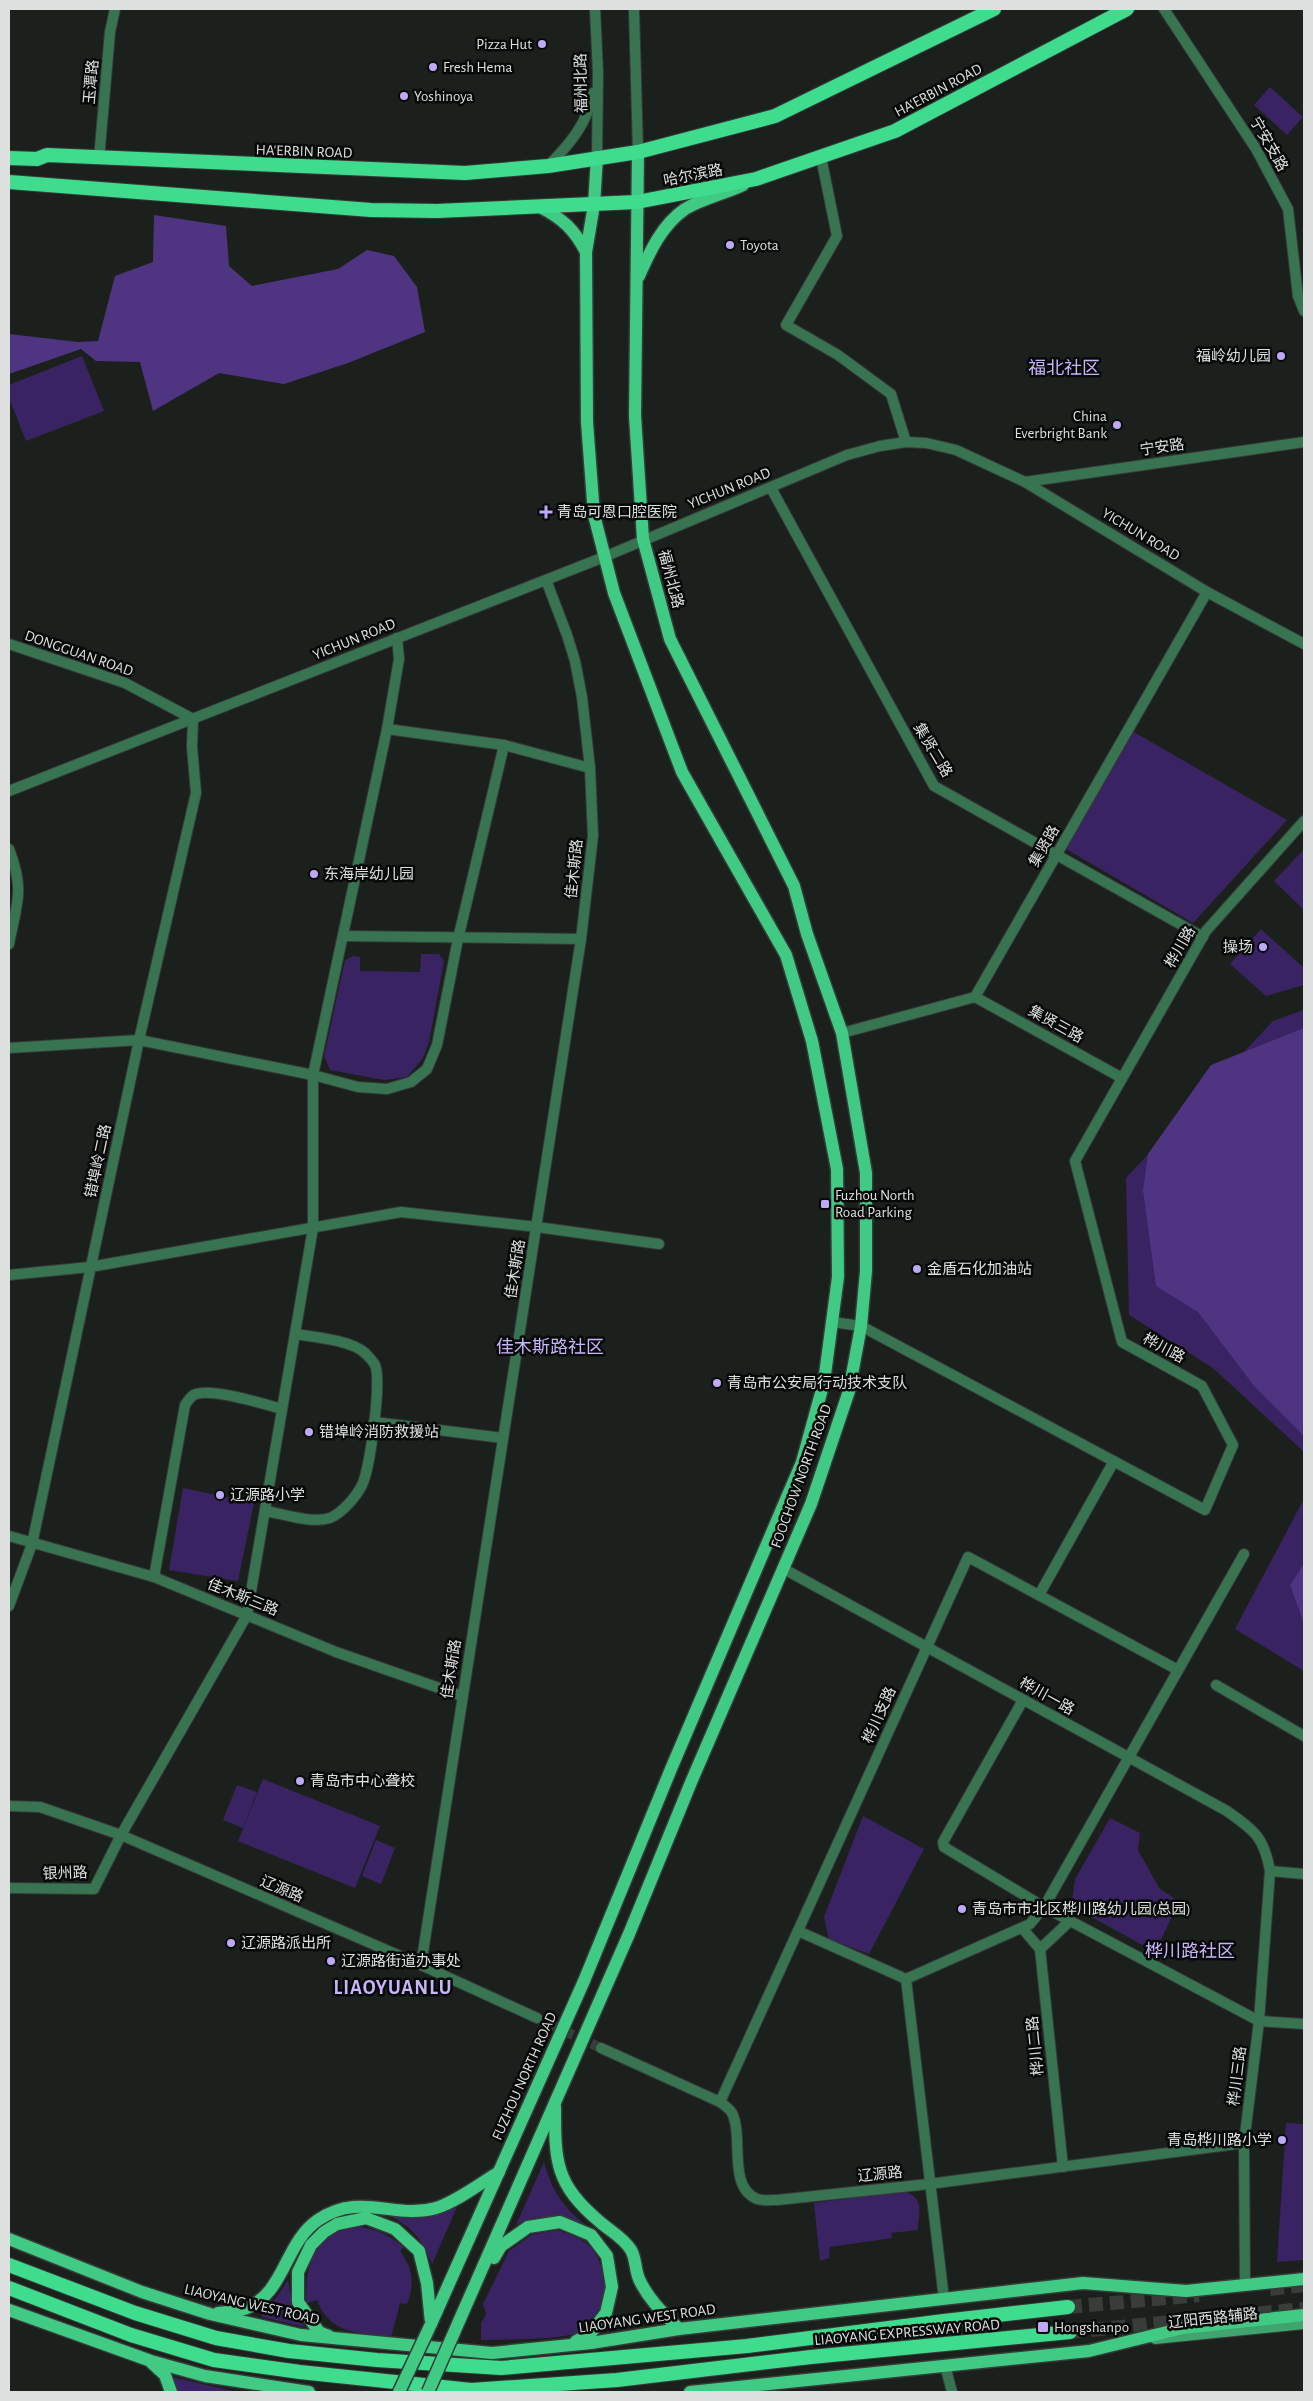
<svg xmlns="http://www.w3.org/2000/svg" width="1313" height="2401" viewBox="0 0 1313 2401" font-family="'Alegreya Sans','Noto Sans SC',sans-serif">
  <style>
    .green { fill: #3a2363 }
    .forest { fill: #4f3581 }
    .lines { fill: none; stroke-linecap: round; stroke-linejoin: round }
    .minor-tunnel { stroke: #383d3a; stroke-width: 10; stroke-dasharray: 10 5; stroke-linecap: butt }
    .trunk-tunnel { stroke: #383d3a; stroke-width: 14; stroke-dasharray: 14 7; stroke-linecap: butt }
    .minor-casing { stroke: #363b38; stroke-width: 12 }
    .tertiary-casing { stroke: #363b38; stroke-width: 12 }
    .secondary-casing { stroke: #363b38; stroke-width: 12 }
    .primary-casing { stroke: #363b38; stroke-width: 15 }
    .trunk-casing { stroke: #363b38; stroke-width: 16 }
    .minor { stroke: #397452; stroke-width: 10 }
    .tertiary { stroke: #397452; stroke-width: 10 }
    .secondary { stroke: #3fa46e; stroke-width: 10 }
    .primary { stroke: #40ca84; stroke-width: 12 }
    .trunk { stroke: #3fdc8e; stroke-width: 14 }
    .primary-bridge-casing { stroke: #363b38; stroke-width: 15; stroke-linecap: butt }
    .primary-bridge { stroke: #40ca84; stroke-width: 12 }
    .poi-dot { fill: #bda9f5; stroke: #070908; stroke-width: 2 }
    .labels { text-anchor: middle; stroke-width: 5; stroke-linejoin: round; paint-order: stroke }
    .poi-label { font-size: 15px; fill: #dde0de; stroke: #070908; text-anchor: start }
    .street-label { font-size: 15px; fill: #dde0de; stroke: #070908 }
    .quarter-label { font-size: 18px; fill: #c7b4fb; stroke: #070908 }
    .district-label { font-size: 20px; font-weight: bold; letter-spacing: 1px; fill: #c7b4fb; stroke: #070908 }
  </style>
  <rect width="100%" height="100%" fill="#1b201d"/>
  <g class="green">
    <path d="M1270 87 1303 117 1287 135 1254 105Z"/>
    <path d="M82 356 104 411 26 441 9 398V385Z"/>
    <path d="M1132 731 1287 820 1193 923 1066 849Z"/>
    <path d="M1304 849V910L1274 881Z"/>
    <path d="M1261 929 1304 968V985L1266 996 1230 964Z"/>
    <path d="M421 954H439L444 961 429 1042 423 1058 407 1077 384 1080 330 1070 324 1056 345 960 353 956 360 957V971L420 972Z"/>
    <path d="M1304 1010V1452L1213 1368 1129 1315 1126 1178 1273 1021Z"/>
    <path d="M183 1488 254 1503 238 1581 169 1570Z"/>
    <path d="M1304 1499V1671L1235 1629Z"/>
    <path d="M263 1779 380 1826 355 1888 238 1841Z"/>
    <path d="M237 1785 257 1792 243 1828 223 1820Z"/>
    <path d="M863 1816 924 1849 869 1954 829 1939 824 1917Z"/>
    <path d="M1110 1818 1140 1833 1138 1850 1159 1888 1179 1902 1155 1952 1079 1910 1072 1902 1075 1879Z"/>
    <path d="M376 1840 395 1848 381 1884 362 1876Z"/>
    <path d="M1286 2123 1304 2124V2260L1277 2262Z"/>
    <path d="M544 2162C552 2191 562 2205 584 2224 559 2217 541 2213 516 2225Z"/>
    <path d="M903 2191C925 2198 919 2210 918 2230L891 2233 892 2238 830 2247 829 2258 820 2261 814 2203Z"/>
    <path d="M457 2207 432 2264C421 2238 414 2229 389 2215 414 2220 433 2218 457 2207Z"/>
    <path d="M361 2227C379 2230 390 2236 404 2247L400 2251C413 2269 415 2283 407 2304L400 2303 391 2337C358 2332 330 2335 317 2300L306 2303C306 2273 309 2242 342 2229 347 2227 355 2227 361 2227Z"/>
    <path d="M558 2230C567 2234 579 2237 586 2243 609 2260 612 2313 587 2329 570 2341 505 2339 481 2340V2323L486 2314 483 2304 509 2251 531 2235Z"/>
    <path d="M288 2280 292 2304 305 2327 262 2317 261 2311 276 2298Z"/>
    <path d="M172 2377 237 2392H179Z"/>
  </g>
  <g class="forest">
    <path d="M154 215 226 226 229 266 252 286 338 269 367 250 394 256 417 287 425 332 348 363 284 384 219 373 153 411 140 362 96 361 81 349 9 374V334L78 342 98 341 115 276 153 262Z"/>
    <path d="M1304 1028V1436L1255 1387 1198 1312 1156 1286 1143 1190 1148 1154 1211 1065Z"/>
    <path d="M1304 1564V1623L1290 1585Z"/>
  </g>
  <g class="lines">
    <path class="minor-tunnel" d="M537 2018 601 2048"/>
    <g class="trunk-tunnel">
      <path d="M1270 2289 1304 2285"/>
      <path d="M1068 2307 1199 2295"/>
      <path d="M1070 2332 1304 2309"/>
    </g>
    <defs>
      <g id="minor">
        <path d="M1164 9 1256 149 1288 209 1298 296 1304 311"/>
        <path d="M821 157 837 236 786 325 838 355 891 394 906 442"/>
        <path d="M771 488 934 786 1203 937"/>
        <path d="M9 644 125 683 193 719 192 747 196 793 139 1040 32 1544 9 1606"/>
        <path d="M387 729 504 745 590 768"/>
        <path d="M9 849C25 891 17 902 9 944"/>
        <path d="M344 936 581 939"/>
        <path d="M975 997 1122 1078"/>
        <path d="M842 1033 975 997 1207 592"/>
        <path d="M9 1048 139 1040 313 1075 358 1087 387 1089 411 1082 427 1069 437 1045 458 939 504 745"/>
        <path d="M9 1275 90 1267 401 1212 537 1227 659 1244"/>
        <path d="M832 1322 861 1326 1205 1510 1233 1445 1202 1386 1122 1342 1075 1161 1206 931 1304 821"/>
        <path d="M374 1422 503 1438"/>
        <path d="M265 1511C284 1514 311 1524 330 1518 342 1513 356 1497 362 1485 370 1469 382 1380 375 1365 373 1361 368 1356 365 1353 351 1340 314 1337 295 1334"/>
        <path d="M9 1536 154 1577 336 1652 462 1696"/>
        <path d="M784 1569 1227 1811C1255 1831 1264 1837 1270 1871L1259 2021 1244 2143 1245 2285"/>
        <path d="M154 1577 185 1405C188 1401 191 1395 196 1394 213 1388 264 1404 282 1409"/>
        <path d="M1039 1595 1114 1461"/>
        <path d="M1216 1685 1304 1736"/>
        <path d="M1023 1700 943 1842 944 1847 1044 1907 1259 2021 1304 2024"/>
        <path d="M1270 1871 1304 1874"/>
        <path d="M9 1888 94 1889 121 1835 247 1615 313 1228V1075L387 729 399 659 397 638"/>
        <path d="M1022 1928 1040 1949 1063 2167"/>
        <path d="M798 1931 906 1979 1030 1924 1044 1907 1244 1554"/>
        <path d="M1040 1949 1070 1921"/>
        <path d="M421 1965 581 939 593 836 590 768 582 697 575 661 567 635 546 580"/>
        <path d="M906 1979 944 2299"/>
        <path d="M601 2048 720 2102C724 2105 730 2109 732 2113 744 2136 727 2187 757 2199 763 2201 772 2200 777 2200L929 2184 1244 2143"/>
        <path d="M720 2102 968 1557 1178 1670"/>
        <path d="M948 2365 947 2373 952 2392"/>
      </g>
      <g id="tertiary">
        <path d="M595 9 598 73 597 157"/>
        <path d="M634 9 638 152"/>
        <path d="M99 159 110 32 115 9"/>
        <path d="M548 166C569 145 588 123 593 93"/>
        <path d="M1025 482 1304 442"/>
        <path d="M9 791 604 557 847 455 880 446 906 442 926 443 956 450 1025 482 1207 592 1304 644"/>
        <path d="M9 1806 40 1807 121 1835 421 1965 537 2018"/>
      </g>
      <path id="secondary" d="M1155 2339 1304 2324"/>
      <g id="primary">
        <path d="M540 207C563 219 574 229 586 252"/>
        <path d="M639 276C650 251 662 225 685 209 703 198 724 194 743 185"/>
        <path d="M555 2107C555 2162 555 2184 600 2222 610 2231 623 2237 631 2250 636 2258 635 2270 639 2279 648 2299 664 2314 679 2329"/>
        <path d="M9 2239 142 2292 210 2314 301 2335 492 2353 591 2343 679 2329 1083 2283 1186 2291 1304 2279"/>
        <path d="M494 2258 501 2246 528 2227 560 2222 591 2235 607 2256 612 2287 606 2313 590 2334 576 2341"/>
        <path d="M9 2310 151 2361 205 2376 309 2392"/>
        <path d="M218 2313C226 2312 236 2312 244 2309 285 2295 284 2243 318 2220 360 2191 395 2220 436 2208 456 2202 481 2183 499 2172"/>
        <path d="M460 2319 629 1934 692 1780 811 1504 849 1391 861 1326 866 1271V1173L842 1033 807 934 794 886 670 639 643 539 635 416 638 152"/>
        <path d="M431 2324 584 1981 671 1769 802 1462 824 1382 838 1277 837 1169 812 1041 786 955 682 772 614 593 594 515 587 422 586 252 594 205 597 157"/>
        <path d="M329 2336 319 2332 298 2302V2272L311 2245 324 2232 337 2224 366 2218 395 2229 419 2251 427 2283 431 2323"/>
        <path d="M152 2363 165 2375 171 2392"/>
        <path d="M690 2392 1089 2351 1183 2328 1304 2315"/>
      </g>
      <g id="trunk">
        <path d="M9 158 37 159 47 155 465 173 548 166 638 152 775 116 994 9"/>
        <path d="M9 182 371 210 437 211 637 202 756 179 895 131 1127 9"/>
        <path d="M9 2265 135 2313 216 2338 289 2351 377 2360 501 2368 747 2346 944 2321 1068 2307"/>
        <path d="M9 2288 131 2335 214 2360 300 2372 471 2390 617 2380 811 2357 1070 2332"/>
      </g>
    </defs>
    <use href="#minor" class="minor-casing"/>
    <use href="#tertiary" class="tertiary-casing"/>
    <use href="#secondary" class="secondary-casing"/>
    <use href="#primary" class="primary-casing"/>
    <use href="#trunk" class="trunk-casing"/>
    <use href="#minor" class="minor"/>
    <use href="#tertiary" class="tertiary"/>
    <use href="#secondary" class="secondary"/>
    <use href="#primary" class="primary"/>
    <use href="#trunk" class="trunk"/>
    <defs>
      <g id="primary-bridge">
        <path d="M399 2392 431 2324"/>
        <path d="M428 2392 460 2319"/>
      </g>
    </defs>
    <use href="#primary-bridge" class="primary-bridge-casing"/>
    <use href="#primary-bridge" class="primary-bridge"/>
  </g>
  <g class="poi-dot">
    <circle cx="542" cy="44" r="5"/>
    <circle cx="433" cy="67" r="5"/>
    <circle cx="404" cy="96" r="5"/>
    <circle cx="730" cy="245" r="5"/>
    <circle cx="1281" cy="356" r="5"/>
    <circle cx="1117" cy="425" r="5"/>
    <path d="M543.5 504.5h5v5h5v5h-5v5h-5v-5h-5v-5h5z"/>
    <circle cx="314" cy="874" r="5"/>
    <circle cx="1263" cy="947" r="5"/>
    <rect x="820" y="1199" width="10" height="10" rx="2.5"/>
    <circle cx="917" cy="1269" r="5"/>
    <circle cx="717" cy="1383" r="5"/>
    <circle cx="309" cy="1432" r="5"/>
    <circle cx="220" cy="1495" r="5"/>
    <circle cx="300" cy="1781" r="5"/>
    <circle cx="962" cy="1909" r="5"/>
    <circle cx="231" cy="1943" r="5"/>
    <circle cx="331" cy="1961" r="5"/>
    <circle cx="1282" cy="2140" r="5"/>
    <rect x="1037" y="2321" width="12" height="12" rx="2.5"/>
  </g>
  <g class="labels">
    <g class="poi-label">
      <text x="532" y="49" text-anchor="end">Pizza Hut</text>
      <text x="443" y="72">Fresh Hema</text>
      <text x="414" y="101">Yoshinoya</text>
      <text x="740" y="250">Toyota</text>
      <text x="1271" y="361" text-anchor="end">福岭幼儿园</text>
      <text x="1107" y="421" text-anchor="end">China<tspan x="1107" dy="17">Everbright Bank</tspan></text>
      <text x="557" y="517">青岛可恩口腔医院</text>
      <text x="324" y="879">东海岸幼儿园</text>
      <text x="1253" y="952" text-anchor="end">操场</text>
      <text x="835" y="1200">Fuzhou North<tspan x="835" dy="17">Road Parking</tspan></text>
      <text x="927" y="1274">金盾石化加油站</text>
      <text x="727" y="1388">青岛市公安局行动技术支队</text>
      <text x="319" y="1437">错埠岭消防救援站</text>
      <text x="230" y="1500">辽源路小学</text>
      <text x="310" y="1786">青岛市中心聋校</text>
      <text x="972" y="1914">青岛市市北区桦川路幼儿园(总园)</text>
      <text x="241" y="1948">辽源路派出所</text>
      <text x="341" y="1966">辽源路街道办事处</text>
      <text x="1272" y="2145" text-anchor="end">青岛桦川路小学</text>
      <text x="1054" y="2332">Hongshanpo</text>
    </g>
    <g class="street-label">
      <text transform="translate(91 82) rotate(-85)" y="5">玉潭路</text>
      <text transform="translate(581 83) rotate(-91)" y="5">福州北路</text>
      <text transform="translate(938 90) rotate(-28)" y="5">HA'ERBIN ROAD</text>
      <text transform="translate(1269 144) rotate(60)" y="5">宁安支路</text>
      <text transform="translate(304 151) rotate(2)" y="5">HA'ERBIN ROAD</text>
      <text transform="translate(693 175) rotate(-11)" y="5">哈尔滨路</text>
      <text transform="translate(1162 447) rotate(-8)" y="5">宁安路</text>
      <text transform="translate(729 488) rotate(-22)" y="5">YICHUN ROAD</text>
      <text transform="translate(1141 534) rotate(31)" y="5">YICHUN ROAD</text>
      <text transform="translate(671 579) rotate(75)" y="5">福州北路</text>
      <text transform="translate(354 639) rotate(-22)" y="5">YICHUN ROAD</text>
      <text transform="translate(79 653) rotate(19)" y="5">DONGGUAN ROAD</text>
      <text transform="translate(933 750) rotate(59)" y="5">集贤二路</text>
      <text transform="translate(1044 846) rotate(-60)" y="5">集贤路</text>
      <text transform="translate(574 869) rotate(-84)" y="5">佳木斯路</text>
      <text transform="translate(1180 947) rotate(-60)" y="5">桦川路</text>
      <text transform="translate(1056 1024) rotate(29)" y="5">集贤三路</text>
      <text transform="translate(98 1161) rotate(-78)" y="5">错埠岭二路</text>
      <text transform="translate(515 1269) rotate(-81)" y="5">佳木斯路</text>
      <text transform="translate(1164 1348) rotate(28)" y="5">桦川路</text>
      <text transform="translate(801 1476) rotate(-70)" y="5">FOOCHOW NORTH ROAD</text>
      <text transform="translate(243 1597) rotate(22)" y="5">佳木斯三路</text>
      <text transform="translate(451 1669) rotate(-81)" y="5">佳木斯路</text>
      <text transform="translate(1047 1696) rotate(29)" y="5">桦川一路</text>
      <text transform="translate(879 1715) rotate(-66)" y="5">桦川支路</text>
      <text transform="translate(65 1873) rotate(-2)" y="5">银州路</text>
      <text transform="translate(282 1889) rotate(23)" y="5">辽源路</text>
      <text transform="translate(1035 2046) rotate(-96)" y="5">桦川二路</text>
      <text transform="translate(524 2076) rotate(-66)" y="5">FUZHOU NORTH ROAD</text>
      <text transform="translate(1237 2076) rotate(-83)" y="5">桦川三路</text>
      <text transform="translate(880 2174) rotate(-6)" y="5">辽源路</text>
      <text transform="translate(252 2304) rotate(13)" y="5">LIAOYANG WEST ROAD</text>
      <text transform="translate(647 2318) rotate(-8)" y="5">LIAOYANG WEST ROAD</text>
      <text transform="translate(1213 2318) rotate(-6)" y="5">辽阳西路辅路</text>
      <text transform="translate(907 2332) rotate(-5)" y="5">LIAOYANG EXPRESSWAY ROAD</text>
    </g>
    <g class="quarter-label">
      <text x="1064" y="374">福北社区</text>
      <text x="550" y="1353">佳木斯路社区</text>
      <text x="1190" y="1957">桦川路社区</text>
    </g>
    <g class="district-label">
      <text x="393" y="1994">LIAOYUANLU</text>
    </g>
  </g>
  <rect width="1313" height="2401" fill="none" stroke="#dde0de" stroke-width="20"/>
</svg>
